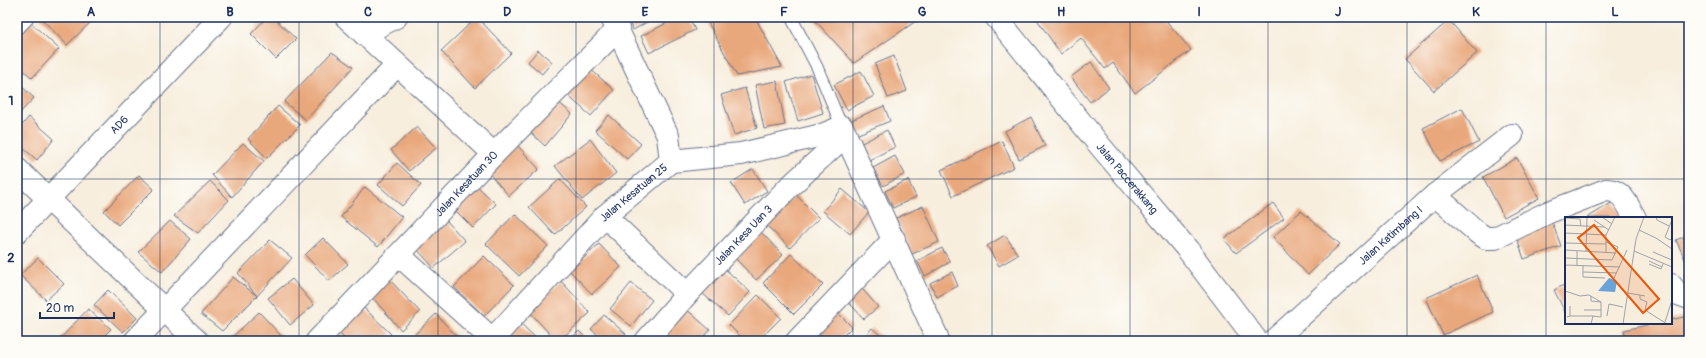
<svg xmlns="http://www.w3.org/2000/svg" width="1706" height="358" viewBox="0 0 1706 358" font-family="Pangolin,sans-serif">
  <style>
    .building { fill: #e9a77c }
    .lines { fill: none; stroke-linecap: round; stroke-linejoin: round }
    .lane-casing { stroke: #68728a; stroke-width: 13 }
    .street-casing { stroke: #68728a; stroke-width: 24 }
    .secondary-casing { stroke: #68728a; stroke-width: 24 }
    .lane { stroke: #fff; stroke-width: 11 }
    .street { stroke: #fff; stroke-width: 22 }
    .secondary { stroke: #fff; stroke-width: 22 }
    .grid { fill: none; stroke: #1b2f5e; stroke-width: 1; stroke-opacity: 0.55 }
    .labels { text-anchor: middle; stroke-width: 3; stroke-linejoin: round; paint-order: stroke }
    .street-label { font-size: 11px; fill: #1b2f5e; stroke: #fdfcf7 }
    .inset-road { fill: none; stroke: #9fa2aa; stroke-width: 1 }
    .view { fill: #e8590c; fill-opacity: 0.15; stroke: #e8590c; stroke-width: 2 }
    .inset-edge { fill: none; stroke: #1b2f5e; stroke-width: 2 }
    .neatline { fill: none; stroke: #1b2f5e; stroke-width: 1.5 }
    .grid-label { font-size: 13px; text-anchor: middle; font-weight: bold; fill: #1b2f5e }
  </style>
  <rect width="100%" height="100%" fill="#fdfcf7"/>
  <filter id="ink" filterUnits="userSpaceOnUse"><feTurbulence type="fractalNoise" baseFrequency=".025" numOctaves="2"/><feDisplacementMap in="SourceGraphic" scale="8" xChannelSelector="R" yChannelSelector="G"/><feConvolveMatrix kernelMatrix="1 2 1 2 8 2 1 2 1" color-interpolation-filters="sRGB"/></filter>
  <filter id="wash" filterUnits="userSpaceOnUse"><feTurbulence type="fractalNoise" baseFrequency=".012" numOctaves="4" result="noise"/><feDisplacementMap in="SourceGraphic" scale="16" xChannelSelector="R" yChannelSelector="G"/><feGaussianBlur stdDeviation="0.9" result="paint"/><feColorMatrix in="noise" values="0 0 0 0 0 0 0 0 0 0 0 0 0 0 0 0 0 1.4 0 .05"/><feComposite in="paint" operator="in"/></filter>
  <g filter="url(#wash)">
    <rect width="100%" height="100%" fill="#f7eedd"/>
    <g id="blocks">
      <g class="building">
        <path d="M40 17H96L67 45Z"/>
        <path d="M267 17H273L296 39 276 59 251 34Z"/>
        <path d="M477 17 511 53 475 88 441 51Z"/>
        <path d="M626 17H656L633 30Z"/>
        <path d="M679 17H689L695 30 649 53 641 36Z"/>
        <path d="M705 17H755L782 67 737 76Z"/>
        <path d="M812 17H922L854 63Z"/>
        <path d="M1038 17H1163L1191 50 1135 93 1113 63 1105 69 1081 38 1061 54 1036 18Z"/>
        <path d="M28 20 59 49 32 78 17 64V33Z"/>
        <path d="M1449 20 1477 53 1434 91 1405 59Z"/>
        <path d="M538 50 552 62 542 74 528 62Z"/>
        <path d="M332 52 353 67 306 120 284 102Z"/>
        <path d="M894 56 907 91 888 98 875 64Z"/>
        <path d="M1091 62 1109 88 1090 102 1071 77Z"/>
        <path d="M588 67 614 90 591 116 565 93Z"/>
        <path d="M861 71 874 96 847 110 834 85Z"/>
        <path d="M811 74 823 113 798 121 786 82Z"/>
        <path d="M777 81 785 125 764 129 755 85Z"/>
        <path d="M17 82 34 98 17 116Z"/>
        <path d="M745 88 757 128 734 135 721 95Z"/>
        <path d="M555 99 572 114 545 146 528 130Z"/>
        <path d="M278 106 300 125 267 158 248 139Z"/>
        <path d="M884 106 890 121 851 137 845 123Z"/>
        <path d="M1462 108 1479 142 1440 161 1423 128Z"/>
        <path d="M609 115 641 144 627 159 595 130Z"/>
        <path d="M29 117 54 139 37 160 17 143V131Z"/>
        <path d="M1031 117 1045 146 1019 159 1005 131Z"/>
        <path d="M417 127 436 148 409 171 391 150Z"/>
        <path d="M887 130 895 147 869 160 860 144Z"/>
        <path d="M590 139 616 173 582 200 555 166Z"/>
        <path d="M1002 141 1014 167 953 196 941 170Z"/>
        <path d="M243 143 264 161 232 197 212 175Z"/>
        <path d="M517 145 539 169 509 196 487 171Z"/>
        <path d="M895 156 905 174 883 186 873 168Z"/>
        <path d="M1517 158 1539 198 1504 217 1483 177Z"/>
        <path d="M397 163 421 185 402 206 378 185Z"/>
        <path d="M753 169 767 191 745 205 731 183Z"/>
        <path d="M139 175 154 189 118 225 104 211Z"/>
        <path d="M560 179 586 207 555 235 529 207Z"/>
        <path d="M908 180 916 197 893 208 885 191Z"/>
        <path d="M210 181 229 200 198 233 174 216Z"/>
        <path d="M475 184 496 204 473 228 452 207Z"/>
        <path d="M365 187 402 217 378 247 341 217Z"/>
        <path d="M842 189 869 212 850 234 823 211Z"/>
        <path d="M796 195 819 218 790 248 766 225Z"/>
        <path d="M1613 202 1623 218H1587Z"/>
        <path d="M1273 203 1284 218 1236 253 1224 239Z"/>
        <path d="M923 206 939 242 912 254 896 218Z"/>
        <path d="M1301 211 1340 244 1308 275 1273 237Z"/>
        <path d="M515 214 548 246 519 276 486 244Z"/>
        <path d="M446 220 465 241 434 268 416 248Z"/>
        <path d="M170 221 191 239 162 272 138 252Z"/>
        <path d="M1552 222 1561 246 1524 259 1516 235Z"/>
        <path d="M761 232 783 255 756 280 734 257Z"/>
        <path d="M1005 235 1018 255 999 266 987 246Z"/>
        <path d="M1689 235V268L1676 240Z"/>
        <path d="M323 238 348 264 329 281 305 255Z"/>
        <path d="M270 240 292 258 257 296 222 331 201 314 233 277 257 296 238 273Z"/>
        <path d="M599 244 621 267 592 294 570 271Z"/>
        <path d="M942 248 950 262 925 276 917 261Z"/>
        <path d="M791 254 823 285 794 314 763 283Z"/>
        <path d="M484 256 514 285 484 316 454 287Z"/>
        <path d="M38 258 64 284 46 300 20 275Z"/>
        <path d="M723 267 750 292 728 316 701 292Z"/>
        <path d="M952 272 958 286 937 297 930 283Z"/>
        <path d="M1477 275 1493 312 1443 335 1426 298Z"/>
        <path d="M292 279 314 305 290 325 268 298Z"/>
        <path d="M389 279 420 312 401 330 371 296Z"/>
        <path d="M561 281 590 313 559 341H556L528 310Z"/>
        <path d="M631 283 652 300 631 326 610 309Z"/>
        <path d="M857 283 878 307 864 319 843 296Z"/>
        <path d="M1566 284V314L1554 290Z"/>
        <path d="M108 290 137 318 123 332 94 305Z"/>
        <path d="M758 295 781 318 758 341H745L729 325Z"/>
        <path d="M361 305 391 334 384 341H347L336 330Z"/>
        <path d="M684 307 710 330 700 341H672L662 331Z"/>
        <path d="M833 308 852 327 838 341H826L813 328Z"/>
        <path d="M88 309 111 329 99 341H58Z"/>
        <path d="M259 312 286 341H228Z"/>
        <path d="M436 314 458 338 455 341H419L414 335Z"/>
        <path d="M604 315 626 334 621 341H605L591 329Z"/>
        <path d="M1688 316 1689 341H1626L1624 330 1656 323H1671V320Z"/>
        <path d="M518 321 539 341H499Z"/>
        <path d="M872 328 887 341H861Z"/>
        <path d="M579 331 589 341H568Z"/>
      </g>
    </g>
  </g>
  <g filter="url(#ink)">
    <use href="#blocks" fill-opacity="0" stroke="#68728a" stroke-width="1"/>
    <g class="lines">
      <defs>
        <path id="lane" d="M791 17 817 67 842 127"/>
        <g id="street">
          <path d="M346 17 494 154"/>
          <path d="M17 22 22 17"/>
          <path d="M364 34 396 17"/>
          <path d="M671 161 741 154 822 135 842 127 937 337"/>
          <path d="M17 169 197 341"/>
          <path d="M1435 195 1478 233 1486 238H1495L1549 212 1606 190C1622 189 1628 206 1635 218"/>
          <path d="M605 216 687 294"/>
          <path id="s1" d="M17 232 221 17"/>
          <path d="M399 255 493 340"/>
          <path d="M1671 285 1678 294 1689 298"/>
          <path d="M135 341 397 65"/>
          <path id="s2" d="M317 341 494 154 618 29"/>
          <path id="s3" d="M491 341 605 216 671 161 668 136 612 18"/>
          <path id="s4" d="M646 341 687 294 788 188 846 135"/>
          <path d="M797 341 894 239"/>
          <path id="s5" d="M1273 341 1435 195 1512 135"/>
        </g>
        <g id="secondary">
          <path id="s6" d="M996 17 1101 147 1188 250 1257 341"/>
        </g>
      </defs>
      <use href="#lane" class="lane-casing"/>
      <use href="#street" class="street-casing"/>
      <use href="#secondary" class="secondary-casing"/>
      <use href="#lane" class="lane"/>
      <use href="#street" class="street"/>
      <use href="#secondary" class="secondary"/>
    </g>
  </g>
  <path class="grid" d="M160 17V341M299 17V341M438 17V341M576 17V341M714 17V341M853 17V341M992 17V341M1130 17V341M1268 17V341M1407 17V341M1546 17V341M17 179H1689"/>
  <g class="labels">
    <g class="street-label">
      <text dy="4" stroke="none"><textPath href="#s1" startOffset="148">AD6</textPath></text>
      <text dy="4" stroke="none"><textPath href="#s6" startOffset="208">Jalan Paccerakkang</textPath></text>
      <text dy="4" stroke="none"><textPath href="#s2" startOffset="217">Jalan Kesatuan 30</textPath></text>
      <text dy="4" stroke="none"><textPath href="#s3" startOffset="206">Jalan Kesatuan 25</textPath></text>
      <text dy="4" stroke="none"><textPath href="#s4" startOffset="144">Jalan Kesa Uan 3</textPath></text>
      <text dy="4" stroke="none"><textPath href="#s5" startOffset="158">Jalan Katimbang I</textPath></text>
    </g>
  </g>
  <g transform="translate(1565 217)">
    <rect width="107" height="107" fill="#f7eedd"/>
    <path d="M44 61 52 64 50 75 33 74Z" fill="#69a3d9"/>
    <path class="inset-road" d="M37 0 47 7M91 0 92 3 104 9M0 1 15 2 16 9M29 3 44 13M107 3 100 20 105 23 107 21M0 8 39 10M74 13 91 21 107 32M0 16 41 18M41 25 53 30 47 43M0 26 41 27M0 33 51 36M21 34 22 0M69 34 107 50M41 35V18L50 0M88 35 107 43M0 41 47 43M84 44 97 50M84 47 96 52 98 47M0 48 55 50M12 48V34M18 48V60L40 61M18 55 52 56M49 61 62 33M0 74 15 79 24 78 36 85M63 76 80 79M75 78V82L82 85 80 93 102 107M26 79V84L36 85M19 93H36M5 99H28M42 99 44 87 58 90M2 100 5 99V89M100 105 107 83M26 107 28 99 36 100V85M58 107 71 22 79 0"/>
    <path class="view" d="M29 8 94 82 78 96 13 21Z"/>
    <rect width="107" height="107" class="inset-edge"/>
  </g>
  <rect width="1706" height="358" fill="none" stroke="#fdfcf7" stroke-width="44"/>
  <path d="M40 312v6h74v-6" fill="none" stroke="#1b2f5e" stroke-width="2"/>
  <text x="46" y="312" font-size="12" fill="#1b2f5e" stroke="#fdfcf7" stroke-width="3" paint-order="stroke">20 m</text>
  <rect x="22" y="22" width="1662" height="314" class="neatline"/>
  <g class="grid-label">
    <text x="91" y="16">A</text>
    <text x="230" y="16">B</text>
    <text x="368" y="16">C</text>
    <text x="507" y="16">D</text>
    <text x="645" y="16">E</text>
    <text x="784" y="16">F</text>
    <text x="922" y="16">G</text>
    <text x="1061" y="16">H</text>
    <text x="1199" y="16">I</text>
    <text x="1338" y="16">J</text>
    <text x="1476" y="16">K</text>
    <text x="1615" y="16">L</text>
    <text x="11" y="105">1</text>
    <text x="11" y="262">2</text>
  </g>
</svg>
